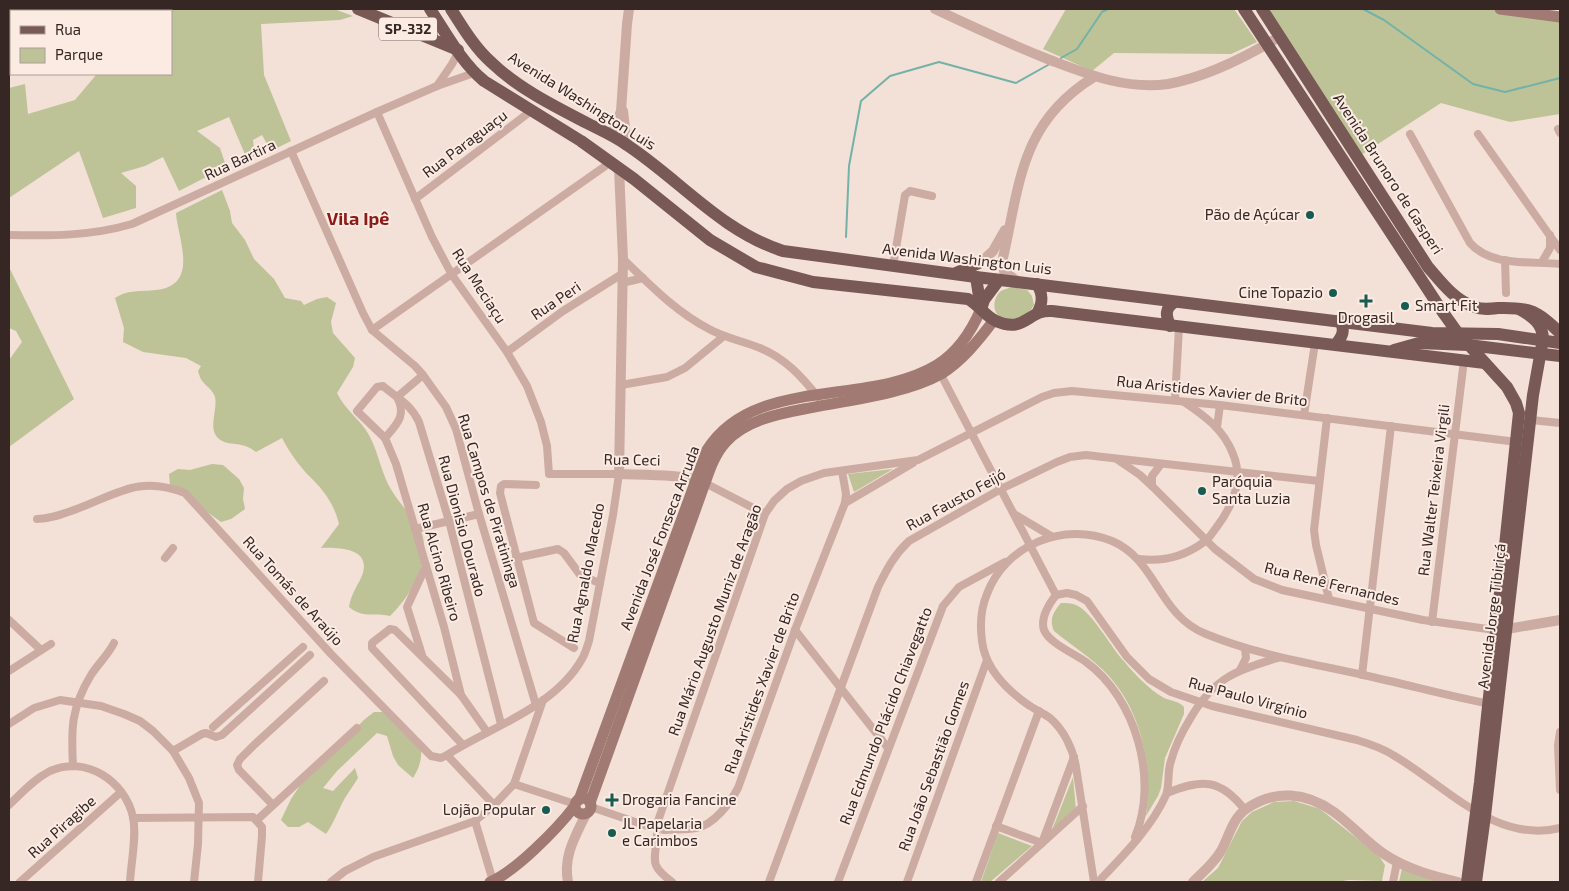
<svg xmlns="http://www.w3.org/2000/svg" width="1569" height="891" viewBox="0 0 1569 891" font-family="'Exo 2',sans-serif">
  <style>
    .green { fill: #bdc396 }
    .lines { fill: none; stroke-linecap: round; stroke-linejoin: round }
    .stream { stroke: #73b2a8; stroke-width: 2 }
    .minor { stroke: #ccaca2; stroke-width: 8 }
    .tertiary { stroke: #ccaca2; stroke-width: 10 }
    .secondary { stroke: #a07a73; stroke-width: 11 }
    .primary { stroke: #795955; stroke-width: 12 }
    .poi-dot { fill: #175b51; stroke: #fbebe3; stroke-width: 2 }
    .labels { text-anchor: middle; stroke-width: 4; stroke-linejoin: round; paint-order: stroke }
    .shield { fill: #fbebe3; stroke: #71625e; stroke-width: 1 }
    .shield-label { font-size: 14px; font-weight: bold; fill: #362725 }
    .street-label { font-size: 15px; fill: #362725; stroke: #fbebe3 }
    .poi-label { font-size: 15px; fill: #362725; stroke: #fbebe3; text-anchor: start }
    .quarter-label { font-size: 18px; font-weight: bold; fill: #8c1b17; stroke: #fbebe3 }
  </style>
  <rect width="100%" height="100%" fill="#f3e0d7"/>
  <g class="green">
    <path d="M9 9H334L353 16 340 20 261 24 264 75 291 141 271 151 262 135 253 140 255 156 247 159 229 117 197 131 220 148 227 169 214 173 179 191 163 157 145 166 121 173 136 186V208L103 218 79 151 9 198V88L25 84 28 114 75 100 96 75 103 74H171V11H11V49L9 50Z"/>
    <path d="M1066 9H1234L1257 42 1231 54 1114 53 1092 71 1043 49Z"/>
    <path d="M1266 9H1493L1560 19V114L1510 122 1441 103 1361 155Z"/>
    <path d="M222 190 230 211 232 223 245 240 254 259 274 279 285 298 301 301 304 305 317 299 327 297 336 303 331 322 333 333 355 358 353 367 337 393C345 410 360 419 369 435 379 453 381 474 392 491 400 505 415 518 421 531 433 560 410 597 390 616 373 612 364 619 349 607 351 595 356 588 361 578 374 549 341 547 321 548L339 524C334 503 322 488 307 474 298 464 288 450 282 438L256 452C241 440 229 447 219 439 207 429 218 410 215 397 213 390 207 387 203 382 200 379 199 374 198 371L201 366 186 358 143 352 123 342 124 328 115 298C129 289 140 292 156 290 200 285 178 240 176 213Z"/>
    <path d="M9 267 74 399 9 447V360L22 342 16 331 9 328Z"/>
    <path d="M1013 287 1027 290 1032 296 1034 305 1028 315 1018 321C1013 320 1006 320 1002 318 991 313 993 297 1001 291 1004 289 1009 288 1013 287Z"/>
    <path d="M212 464 223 465 239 479 244 488 243 499 245 509 231 519 221 522 170 485 169 474 178 469 190 470Z"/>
    <path d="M893 469 854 492 848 474Z"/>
    <path d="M1061 603C1066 603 1071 603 1076 605 1091 611 1110 645 1121 658 1133 672 1148 689 1164 698 1171 701 1179 701 1184 707V714L1165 758 1161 788 1158 796 1146 816C1153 767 1142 712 1108 675 1092 658 1072 646 1054 631 1049 620 1053 612 1061 603Z"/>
    <path d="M374 712H384L421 748C422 760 419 768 413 778L398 765 393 756 387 736 377 733 337 771 323 788 333 791 355 768 358 778C354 785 349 791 345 798 338 810 334 823 326 834L308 822 299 827H288L281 820 291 799 305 778 365 719Z"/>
    <path d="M1073 777 1076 810 1052 830Z"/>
    <path d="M1294 801 1320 809 1379 856 1385 865 1382 881 1349 880 1337 882H1202L1218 868 1242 821 1252 812 1274 802Z"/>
    <path d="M998 833 1032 846 990 882H981Z"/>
    <path d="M1402 868 1442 882H1399Z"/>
  </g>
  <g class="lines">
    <g class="stream">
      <path d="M1363 9 1384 20 1473 84 1505 92 1560 78"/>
      <path d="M1061 58 1077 49 1102 12 1108 9"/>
      <path d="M846 237 849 166 861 101 890 76 939 62 1016 83 1048 65"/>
    </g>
    <g class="minor">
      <path d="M437 86 452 64 459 51"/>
      <path d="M377 112 432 237 452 275 507 352 527 386 541 422 547 446 549 474H619L613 515 589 641C587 647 585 654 582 659 555 707 491 727 447 755"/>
      <path d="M1558 129 1560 133"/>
      <path d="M1410 134 1470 243C1491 267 1531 261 1560 264"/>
      <path d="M1478 134 1560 250"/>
      <path d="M291 151 363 313 372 330 415 366 423 375 446 407 456 429 479 514 536 705"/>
      <path d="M415 199 531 111"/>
      <path d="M9 235C51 236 91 236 132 224L377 112 437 86 474 73"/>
      <path d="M623 259C650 285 676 312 709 329 725 338 743 341 760 348 785 358 802 377 818 397"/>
      <path d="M1505 260 1506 293"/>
      <path d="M1542 262 1550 248V235"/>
      <path d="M893 266 905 195 910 191 932 196"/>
      <path d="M622 283 643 278"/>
      <path d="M372 330 611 162"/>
      <path d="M507 352 563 311 622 274"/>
      <path d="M939 371 1056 595"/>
      <path d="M621 385 667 377 685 368 724 336"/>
      <path d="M1175 400 1179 327"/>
      <path d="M1304 415 1315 343"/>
      <path d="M1327 418 1314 530 1316 545 1329 599"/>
      <path d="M1531 420 1560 423"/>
      <path d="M1217 427 1220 405"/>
      <path d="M385 438C397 424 407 415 397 397L423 375"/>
      <path d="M1118 460 1140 475 1152 486 1215 549 1254 579 1282 590 1423 620 1495 630"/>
      <path d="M705 483 765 514"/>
      <path d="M536 485 504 484 501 486 500 493 534 623 574 648"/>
      <path d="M1152 486V476L1161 464"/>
      <path d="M845 503 913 463"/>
      <path d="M1014 514 1051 536"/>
      <path d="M37 519C49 519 60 515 71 511 115 496 137 474 185 493L331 654 431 756 441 758 447 755 494 805"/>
      <path d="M415 529 479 514"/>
      <path d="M165 558 173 548"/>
      <path d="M516 558 558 549 564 553 581 576 600 583"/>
      <path d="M1139 559C1162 562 1185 556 1204 542 1209 539 1212 533 1216 528 1232 507 1244 480 1233 454 1224 430 1205 416 1184 402"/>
      <path d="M1056 595 1067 593 1076 595 1087 601 1127 657 1149 679 1171 692 1212 706 1357 740C1370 744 1382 748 1393 755 1445 785 1495 844 1560 828"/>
      <path d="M1056 595C1049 604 1040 618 1044 630 1049 643 1075 654 1086 662 1136 698 1159 780 1135 837"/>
      <path d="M9 620 41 650"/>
      <path d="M1432 622 1464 360"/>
      <path d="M795 630 888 748"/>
      <path d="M422 655 407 607 426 566"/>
      <path d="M1240 670 1246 658 1245 648"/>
      <path d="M9 671 51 644"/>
      <path d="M1362 675 1391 426"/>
      <path d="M461 695 444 627 396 464 385 438 357 411 377 387 383 386C398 399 410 403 419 422L449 521 501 724"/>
      <path d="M9 724 34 708 60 700 101 706 124 714 140 721 153 731 173 751 189 778 199 803 198 844 194 882"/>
      <path d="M213 727 303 647"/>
      <path d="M1560 732 1558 745 1560 790"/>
      <path d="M463 745 372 648V643L390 629 395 630 461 695 487 732"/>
      <path d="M173 751 202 734 206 733 216 737 222 735 310 655"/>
      <path d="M73 766C71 729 71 708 91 675 98 664 108 655 114 643"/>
      <path d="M514 784 575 804"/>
      <path d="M1167 793C1202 779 1220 778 1245 810"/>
      <path d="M272 804 239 770 237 765 240 759 254 745 324 681"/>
      <path d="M9 805C22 793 34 779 50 771 86 755 125 781 133 817 137 835 131 863 130 882"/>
      <path d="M591 807 650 827"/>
      <path d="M133 818 253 817 262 827V836L258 882"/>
      <path d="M257 820 357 728"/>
      <path d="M475 821 493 881"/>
      <path d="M658 821 765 514 774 501 787 489 801 481 824 473 918 460 1042 397 1054 393 1072 391 1220 405 1517 442"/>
      <path d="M996 826 1042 843 1074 757"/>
      <path d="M664 830C675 829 686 830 696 828 714 825 730 803 738 788L795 630 845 503 846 494 842 471"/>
      <path d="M657 835C655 862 649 865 672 882"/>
      <path d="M20 882 121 792"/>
      <path d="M331 882 345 871 373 857 475 821 494 805 514 784 543 700"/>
      <path d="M769 882 878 587C887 569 894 555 909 541L1001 489 1057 462 1070 457 1086 455 1103 457 1319 481"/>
      <path d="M838 882 943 606 959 587 1005 562"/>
      <path d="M907 882 987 660"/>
      <path d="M976 882 1039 711"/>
      <path d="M999 882 1083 806"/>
      <path d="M1094 882 1076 767C1073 749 1064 730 1050 718 1043 713 1034 709 1027 704 1006 689 985 667 982 641 980 626 981 608 987 594 1005 545 1064 521 1112 541 1157 560 1158 615 1206 634 1257 655 1310 663 1363 675 1406 684 1448 696 1491 704"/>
      <path d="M1098 882C1122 857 1152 827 1166 795 1170 785 1167 771 1171 761 1175 746 1182 732 1190 719 1213 679 1235 670 1278 658"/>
      <path d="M1393 882 1397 862"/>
    </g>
    <g class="tertiary">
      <path d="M935 9C973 27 1010 44 1050 60 1087 74 1126 90 1168 84 1207 77 1246 57 1279 37"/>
      <path d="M623 111 627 145"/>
      <path d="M609 135 616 125 621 111 627 24 629 9"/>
      <path d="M619 168 623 259 619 474C640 475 685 474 702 482"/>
      <path d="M981 262 993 251 1005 230"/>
      <path d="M1018 282 1004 271 1003 258C1020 182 1021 122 1094 77"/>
      <path d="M1501 630 1560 620"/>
      <path d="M568 882C563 856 575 837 586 814"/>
      <path d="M1193 882C1203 872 1214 863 1221 851 1229 837 1232 819 1246 809 1275 789 1306 792 1334 812 1352 825 1366 842 1384 854 1406 869 1433 876 1458 882"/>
    </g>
    <g class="secondary">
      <path d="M1500 9 1560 17"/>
      <circle cx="583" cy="806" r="8"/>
      <path d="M579 800 707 450C754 375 869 407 937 365 958 352 972 330 981 309"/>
      <path d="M590 803 705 483C710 469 715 454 725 443 744 421 777 414 804 409 844 401 906 394 941 374 962 361 979 340 994 320"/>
      <path d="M490 882C515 872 557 829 574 807"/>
    </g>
    <g class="primary">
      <path d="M358 9 458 50"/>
      <path d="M430 9C446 33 461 62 484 81L581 141 634 179 710 240 756 267 813 282 968 299C979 305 985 316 996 321 1026 334 1028 309 1052 311L1485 363"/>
      <path d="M451 9C463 28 475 48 492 63 517 87 550 104 581 120 596 128 613 135 627 145 680 180 721 231 783 251L976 277 1432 333 1498 334 1560 343"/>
      <path d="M1244 9 1442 311 1457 332 1507 387 1516 403 1519 413 1480 782 1467 882"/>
      <path d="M1262 9 1428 267C1441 282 1455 301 1475 307 1482 310 1490 309 1498 308 1530 307 1538 311 1560 333"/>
      <path d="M956 273 981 262"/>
      <path d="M976 277 981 309"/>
      <path d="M1037 284C1043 294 1043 302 1038 312"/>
      <path d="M981 309 984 300 999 280"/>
      <path d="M1170 326C1166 316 1164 308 1175 302"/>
      <path d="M1336 344C1343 336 1345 330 1340 320"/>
      <path d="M1394 350 1419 343 1468 345 1560 356"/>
      <path d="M1476 882 1485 816 1533 395 1543 339C1543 324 1532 316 1519 309"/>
    </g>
  </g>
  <g class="poi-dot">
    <circle cx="1310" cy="215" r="5"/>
    <circle cx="1333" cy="293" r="5"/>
    <path d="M1363.5 293.5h5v5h5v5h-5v5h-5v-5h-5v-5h5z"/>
    <circle cx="1405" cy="306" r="5"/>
    <circle cx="1202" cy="491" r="5"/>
    <path d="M609.5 792.5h5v5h5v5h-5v5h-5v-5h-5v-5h5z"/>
    <circle cx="546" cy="810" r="5"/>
    <circle cx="612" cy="833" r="5"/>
  </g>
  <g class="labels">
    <rect class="shield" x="379" y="17.5" width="58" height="23" rx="4"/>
    <g class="shield-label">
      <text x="408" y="34">SP-332</text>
    </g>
    <g class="street-label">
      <text transform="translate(582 101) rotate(32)" y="5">Avenida Washington Luis</text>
      <text transform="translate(465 144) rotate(-37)" y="5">Rua Paraguaçu</text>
      <text transform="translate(240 160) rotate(-25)" y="5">Rua Bartira</text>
      <text transform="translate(1388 174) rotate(57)" y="5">Avenida Brunoro de Gasperi</text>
      <text transform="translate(967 259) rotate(7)" y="5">Avenida Washington Luis</text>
      <text transform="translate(479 286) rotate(57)" y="5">Rua Meciaçu</text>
      <text transform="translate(556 301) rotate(-34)" y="5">Rua Peri</text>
      <text transform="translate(1212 391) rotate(6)" y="5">Rua Aristides Xavier de Brito</text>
      <text transform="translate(632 460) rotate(1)" y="5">Rua Ceci</text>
      <text transform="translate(1434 490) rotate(-83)" y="5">Rua Walter Teixeira Virgili</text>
      <text transform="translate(956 500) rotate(-29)" y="5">Rua Fausto Feijó</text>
      <text transform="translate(489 501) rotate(73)" y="5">Rua Campos de Piratininga</text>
      <text transform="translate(462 526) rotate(75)" y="5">Rua Dionisio Dourado</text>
      <text transform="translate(660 538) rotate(-69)" y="5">Avenida José Fonseca Arruda</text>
      <text transform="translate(439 562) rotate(74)" y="5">Rua Alcino Ribeiro</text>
      <text transform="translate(586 573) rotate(-79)" y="5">Rua Agnaldo Macedo</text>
      <text transform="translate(1332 584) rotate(14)" y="5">Rua Renê Fernandes</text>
      <text transform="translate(293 591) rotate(48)" y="5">Rua Tomás de Araújo</text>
      <text transform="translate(1492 616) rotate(-83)" y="5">Avenida Jorge Tibiriçá</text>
      <text transform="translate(715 620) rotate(-70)" y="5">Rua Mário Augusto Muniz de Aragão</text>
      <text transform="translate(762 683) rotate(-70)" y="5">Rua Aristides Xavier de Brito</text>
      <text transform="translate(1248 698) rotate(15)" y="5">Rua Paulo Virgínio</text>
      <text transform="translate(886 716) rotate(-69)" y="5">Rua Edmundo Plácido Chiavegatto</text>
      <text transform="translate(934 766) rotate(-70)" y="5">Rua João Sebastião Gomes</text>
      <text transform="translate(62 827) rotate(-42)" y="5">Rua Piragibe</text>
    </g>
    <g class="poi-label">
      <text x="1300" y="220" text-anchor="end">Pão de Açúcar</text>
      <text x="1323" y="298" text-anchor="end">Cine Topazio</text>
      <text x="1415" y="311">Smart Fit</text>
      <text x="1366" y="323" text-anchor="middle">Drogasil</text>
      <text x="1212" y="487">Paróquia<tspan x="1212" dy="17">Santa Luzia</tspan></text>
      <text x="622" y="805">Drogaria Fancine</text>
      <text x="536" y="815" text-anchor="end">Lojão Popular</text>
      <text x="622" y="829">JL Papelaria<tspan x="622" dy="17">e Carimbos</tspan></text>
    </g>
    <g class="quarter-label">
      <text x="358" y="225">Vila Ipê</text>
    </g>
  </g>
  <rect width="1569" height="891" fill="none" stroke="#362725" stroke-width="20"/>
  <rect x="10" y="10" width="162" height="65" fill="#fbebe3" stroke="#ac9d97"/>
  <rect x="20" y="26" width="25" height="8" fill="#795955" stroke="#ac9d97"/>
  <text x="55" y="35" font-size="15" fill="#362725">Rua</text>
  <rect x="20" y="48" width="25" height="15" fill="#bdc396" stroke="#ac9d97"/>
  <text x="55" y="60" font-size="15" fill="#362725">Parque</text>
</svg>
